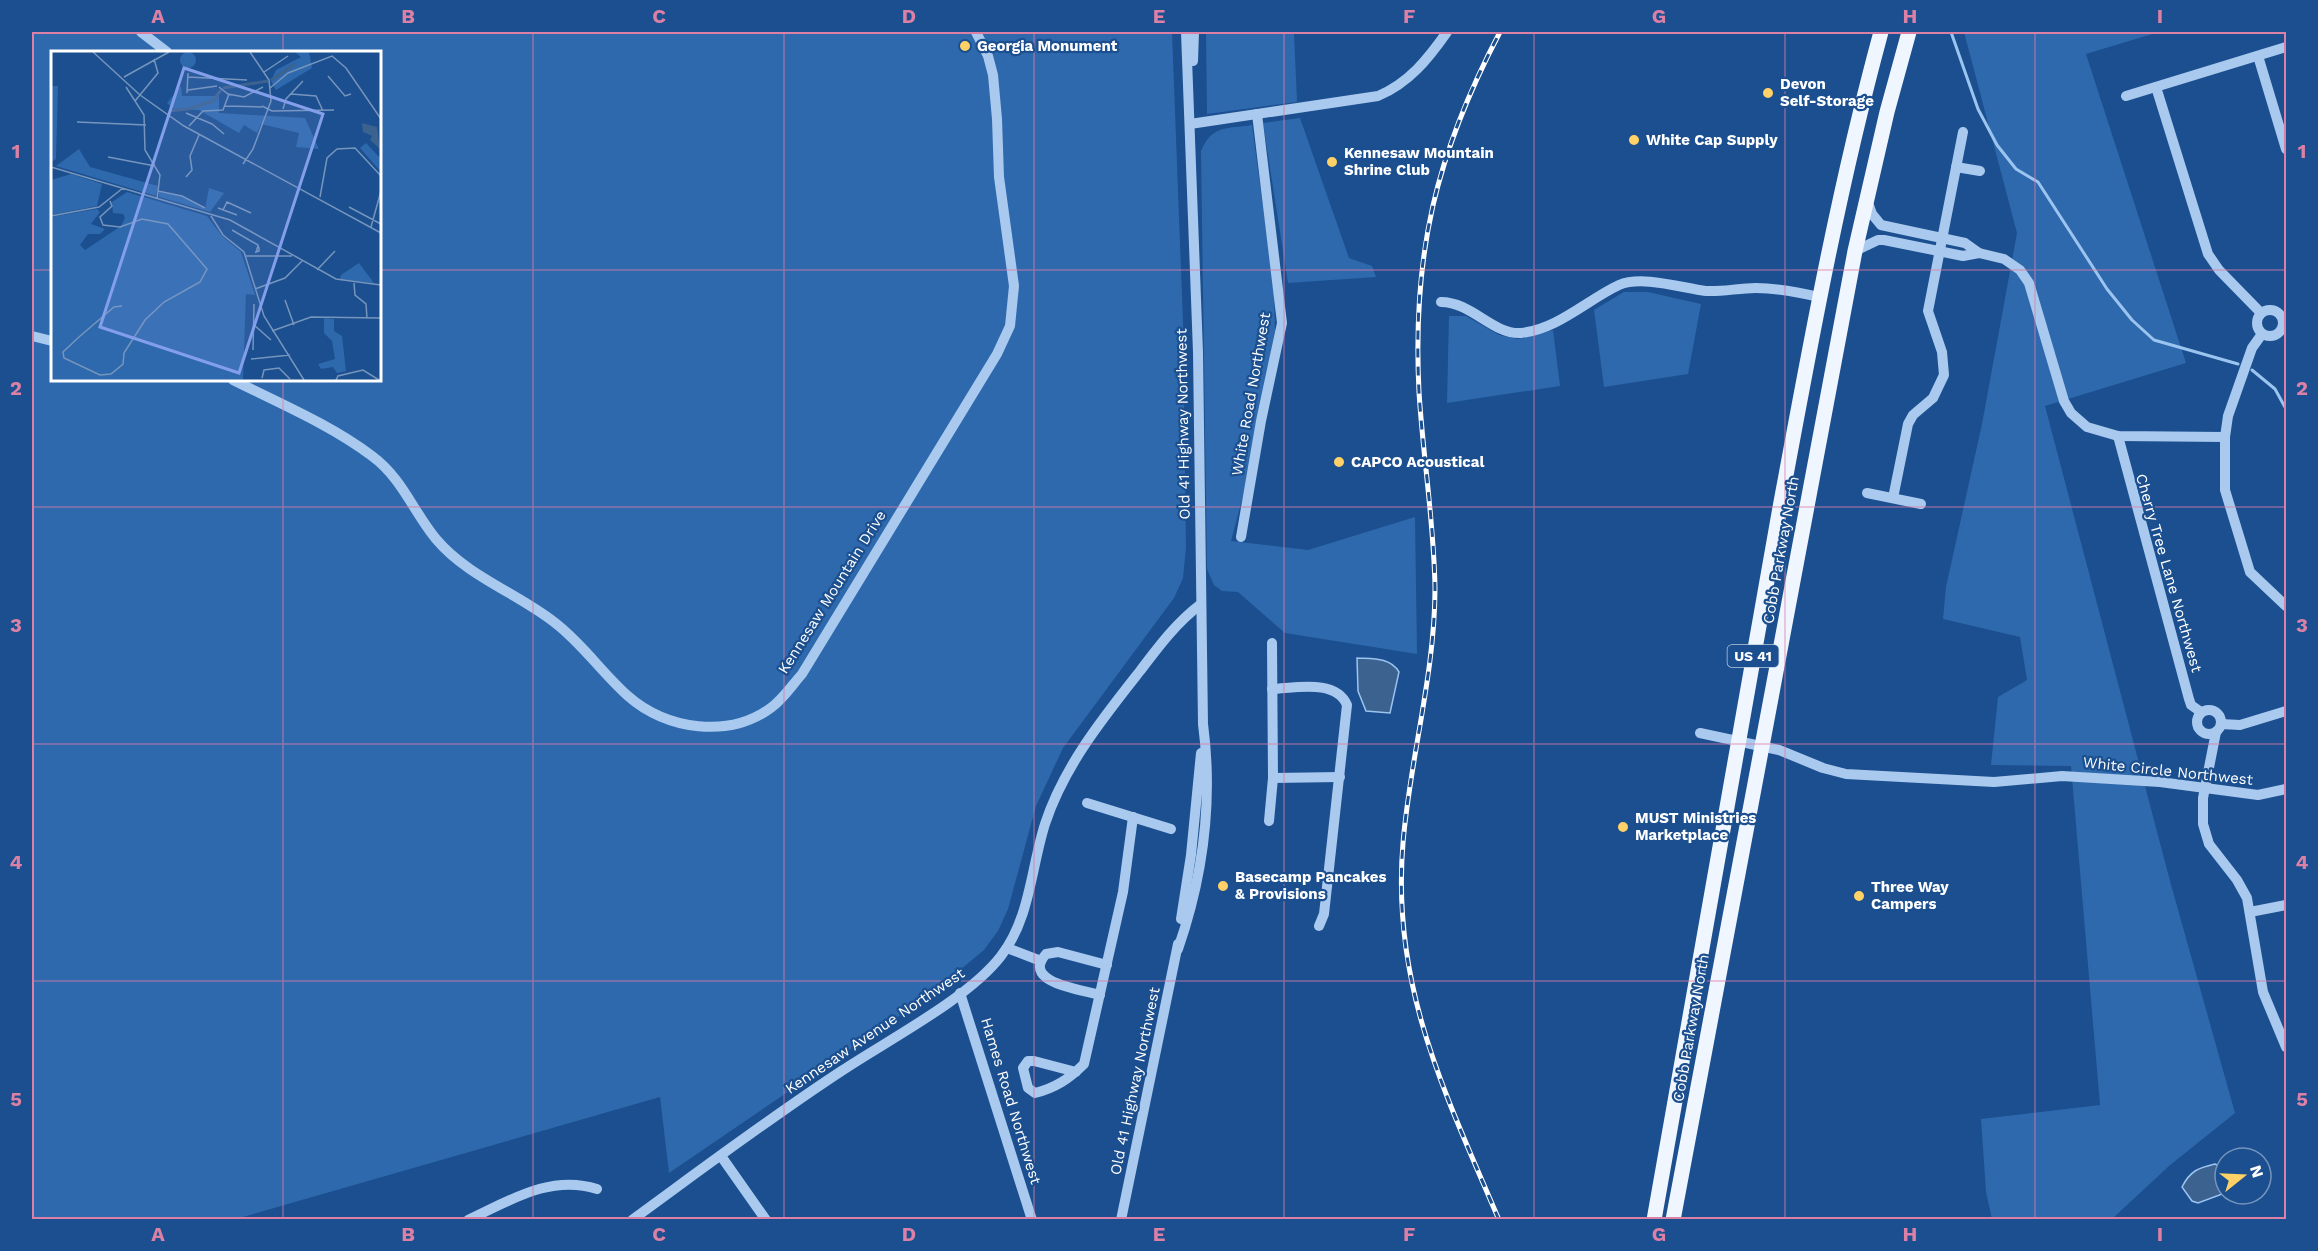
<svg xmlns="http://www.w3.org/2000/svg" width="2318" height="1251" viewBox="0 0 2318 1251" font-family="'Work Sans',sans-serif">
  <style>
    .green { fill: #2e69ad; fill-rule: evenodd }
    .water { fill: #3c6290; stroke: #9cc4f0; stroke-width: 1.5 }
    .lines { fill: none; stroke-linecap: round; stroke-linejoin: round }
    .stream { stroke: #9cc4f0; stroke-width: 3 }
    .minor { stroke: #a9c9ee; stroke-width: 10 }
    .major { stroke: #f0f6ff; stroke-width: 15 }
    .rail-casing { stroke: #fff; stroke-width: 5 }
    .rail { stroke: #1b4f8f; stroke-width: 3; stroke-dasharray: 9; stroke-linecap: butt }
    .grid { fill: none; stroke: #dd80a5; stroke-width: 1.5; stroke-opacity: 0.55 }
    .poi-dot { fill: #ffd166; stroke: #1b4f8f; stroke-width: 2 }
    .labels { text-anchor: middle; stroke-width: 4.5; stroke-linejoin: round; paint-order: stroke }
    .shield { fill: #1b4f8f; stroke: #bbcadd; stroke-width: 1.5 }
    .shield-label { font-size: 14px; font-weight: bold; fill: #fff }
    .poi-label { font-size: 15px; font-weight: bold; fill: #fff; stroke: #1b4f8f; text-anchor: start }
    .street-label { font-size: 15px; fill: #fff; stroke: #1b4f8f }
    .inset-river { fill: none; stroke: #3c6290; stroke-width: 3 }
    .inset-road { fill: none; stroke: #7695bc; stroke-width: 1.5 }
    .view { fill: #839eea; fill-opacity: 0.15; stroke: #839eea; stroke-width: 3 }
    .inset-edge { fill: none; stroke: #fff; stroke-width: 3 }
    .neatline { fill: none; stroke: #dd80a5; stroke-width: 2 }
    .grid-label { font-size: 20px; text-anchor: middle; font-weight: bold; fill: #dd80a5 }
  </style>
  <rect width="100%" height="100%" fill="#1b4f8f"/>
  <g class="green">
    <path d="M32 32H1172L1183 322 1186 548 1183 578 1174 598 1063 748 1036 806 1008 909 998 931 984 950 930 995 669 1173 660 1097 236 1219H32ZM52 52H380V380H52Z"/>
    <path d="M1206 32H1294L1297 102 1207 114Z"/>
    <path d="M1964 32H2159L2086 54 2186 363 2045 406 2170 881 2235 1113 2169 1166 2112 1219H1992L1986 1192 1981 1119 2100 1105 2071 766 1991 765 1998 697 2027 680 2020 637 1943 619 1946 587 1982 424 2017 233Z"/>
    <path d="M1300 118 1349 258 1372 266 1376 277 1288 283 1263 123Z"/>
    <path d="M1252 125 1274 289 1275 331 1245 488 1231 541 1308 550 1415 517 1417 654 1285 633 1238 592 1222 591 1214 585 1207 569 1201 151C1212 125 1226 129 1252 125Z"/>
    <path d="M1624 292H1648L1701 304 1688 374 1604 387 1594 310Z"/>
    <path d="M1449 316H1466L1499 335 1518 339 1553 330 1560 386 1447 403Z"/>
  </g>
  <g class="water">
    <path d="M1357 658C1372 659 1390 657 1399 672L1390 713 1366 711 1358 691Z"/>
    <path d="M2215 1164 2225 1169V1193L2198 1203 2192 1201 2182 1187C2190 1171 2198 1168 2215 1164Z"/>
  </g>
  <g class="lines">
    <g class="stream">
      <path d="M1951 32 1978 109 1997 145 2016 169 2038 182 2107 289 2132 320 2154 340 2238 364"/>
      <path d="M2252 370 2275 389 2286 409"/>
    </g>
    <g class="minor">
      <path d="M141 32 167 52"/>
      <path d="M2258 56 2286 149"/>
      <path d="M1193 61 1194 32"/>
      <path d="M2156 87 2208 254 2219 270 2261 313"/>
      <path d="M2126 96 2286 47"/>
      <path d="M1190 124 1378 96C1409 83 1428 59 1447 32"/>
      <path d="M1956 167 1980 171"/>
      <path d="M1867 200 1872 214 1881 225 1965 243 1979 253"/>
      <path d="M1855 251 1878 240H1884L1963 256 1979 253 2004 259 2020 270 2029 283 2064 401 2071 413 2087 427 2118 436 2225 437"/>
      <path d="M1441 302C1472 302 1493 335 1521 333 1558 329 1587 300 1619 285 1642 275 1682 288 1706 291 1722 292 1739 288 1756 288 1778 288 1798 292 1819 297"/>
      <circle cx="2270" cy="323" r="13"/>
      <path d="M2262 334 2252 348 2228 416 2225 437V490L2250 572 2286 606"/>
      <path d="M32 336 52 341"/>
      <path d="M233 380C279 403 331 425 372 456 402 478 413 511 436 539 467 576 517 593 554 622 582 643 602 673 628 696 666 730 730 739 772 707 783 699 793 684 802 674L997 354 1010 326 1014 286 999 177 997 119 993 75 988 56 976 32"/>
      <path d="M2118 436 2189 699 2191 705 2201 712"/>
      <path d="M1867 493 1921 504"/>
      <path d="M1893 498 1908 424 1913 415 1933 398 1944 375 1942 352 1928 311 1963 132"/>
      <path d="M1241 537 1261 421 1282 323 1257 114"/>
      <path d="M1272 689C1296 688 1336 679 1347 705L1324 914 1319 926"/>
      <circle cx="2209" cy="722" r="12"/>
      <path d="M2221 724 2240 725 2286 711"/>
      <path d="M2216 732 2203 798V824L2209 844 2237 880 2247 898 2263 992 2286 1047"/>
      <path d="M1700 733 1779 750 1823 768 1846 774 1994 782 2062 776 2160 782 2258 795 2286 789"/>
      <path d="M1273 778 1340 777"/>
      <path d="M1087 803 1171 829"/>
      <path d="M1269 821 1273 778 1272 643"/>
      <path d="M2250 912 2286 905"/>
      <path d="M1181 919 1191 855 1201 753"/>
      <path d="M1007 948 1041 961"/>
      <path d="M1178 949C1203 877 1213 800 1203 724L1198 352 1186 32"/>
      <path d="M960 993 1032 1220"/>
      <path d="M1100 995C1084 990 1020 983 1046 954L1058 952 1107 965"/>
      <path d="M1076 1072 1034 1061H1028L1023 1068 1028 1088 1035 1093C1055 1088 1069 1079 1084 1064L1123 892 1133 817"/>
      <path d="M721 1156 766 1220"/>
      <path d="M468 1220C509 1201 550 1174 597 1189"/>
      <path d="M632 1220C702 1169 771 1117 843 1070 888 1040 969 998 1001 956 1030 919 1031 868 1045 824 1064 766 1103 718 1140 671 1159 646 1176 623 1201 604"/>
      <path d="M1121 1220 1178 944"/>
    </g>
    <g class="major">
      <path d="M1654 1220C1696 984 1736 748 1779 513 1809 351 1838 190 1881 32"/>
      <path d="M1673 1220 1855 251 1887 112 1909 32"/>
    </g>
    <defs>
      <path id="rail" d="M1499 1220C1445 1093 1391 986 1403 843 1410 758 1435 674 1435 588 1434 522 1423 457 1419 392 1412 254 1436 154 1500 32"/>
    </defs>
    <use href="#rail" class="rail-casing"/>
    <use href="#rail" class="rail"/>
  </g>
  <path class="grid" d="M283 32V52M533 32V1220M784 32V1220M1034 32V1220M1284 32V1220M1534 32V1220M1785 32V1220M2035 32V1220M32 270H52M380 270H2286M283 380V1220M32 507H2286M32 744H2286M32 981H2286"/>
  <g class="poi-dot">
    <circle cx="965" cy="46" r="6"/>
    <circle cx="1768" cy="93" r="6"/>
    <circle cx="1634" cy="140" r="6"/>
    <circle cx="1332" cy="162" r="6"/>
    <circle cx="1339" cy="462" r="6"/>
    <circle cx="1623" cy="827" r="6"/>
    <circle cx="1223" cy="886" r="6"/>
    <circle cx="1859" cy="896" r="6"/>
  </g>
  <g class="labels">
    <rect class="shield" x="1727.5" y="645" width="51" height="22" rx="4.5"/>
    <g class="shield-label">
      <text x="1753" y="661">US 41</text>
    </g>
    <g class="poi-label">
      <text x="977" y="51">Georgia Monument</text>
      <text x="1780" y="89">Devon<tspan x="1780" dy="17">Self-Storage</tspan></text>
      <text x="1646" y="145">White Cap Supply</text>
      <text x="1344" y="158">Kennesaw Mountain<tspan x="1344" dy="17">Shrine Club</tspan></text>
      <text x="1351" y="467">CAPCO Acoustical</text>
      <text x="1635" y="823">MUST Ministries<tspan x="1635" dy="17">Marketplace</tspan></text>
      <text x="1235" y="882">Basecamp Pancakes<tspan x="1235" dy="17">&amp; Provisions</tspan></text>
      <text x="1871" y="892">Three Way<tspan x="1871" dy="17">Campers</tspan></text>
    </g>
    <g class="street-label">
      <text transform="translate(1251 394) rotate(-80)" y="5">White Road Northwest</text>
      <text transform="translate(1183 424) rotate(-91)" y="5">Old 41 Highway Northwest</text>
      <text transform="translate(1781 550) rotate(-80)" y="5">Cobb Parkway North</text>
      <text transform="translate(2169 573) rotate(74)" y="5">Cherry Tree Lane Northwest</text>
      <text transform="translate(832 592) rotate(-58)" y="5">Kennesaw Mountain Drive</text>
      <text transform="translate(2168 771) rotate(6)" y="5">White Circle Northwest</text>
      <text transform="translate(1691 1028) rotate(-80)" y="5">Cobb Parkway North</text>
      <text transform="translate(875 1031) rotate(-34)" y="5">Kennesaw Avenue Northwest</text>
      <text transform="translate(1135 1081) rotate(-78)" y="5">Old 41 Highway Northwest</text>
      <text transform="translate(1011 1101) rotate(73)" y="5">Hames Road Northwest</text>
    </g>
  </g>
  <g transform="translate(51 51)">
    <rect width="330" height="330" fill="#1b4f8f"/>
    <path d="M129 9a8 8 0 1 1 16 0a8 8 0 1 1-16 0ZM244 1H258L261 17 225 39 220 30 225 19 250 6ZM0 35H7L5 108 0 111ZM130 35 131 45H168V62L254 67 268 98 245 96 248 82 210 73 206 82 193 74 188 82 148 59 123 58 116 52ZM315 92 330 108V121L309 97ZM28 98 39 116 107 135 105 145 5 115ZM20 123 51 133 46 155 0 164V129ZM158 137 173 142 159 161 108 146V141L130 145 154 158ZM76 141 156 165 171 185 190 201 204 244 195 243 192 329H0V166L46 158 49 161 40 173 54 178 49 183H37L29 194 34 199 70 175 74 167 72 163 62 162 61 151ZM308 212 323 232 289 228 290 224ZM273 267 283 268V280L291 285 295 320 286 322 282 316 270 318 267 313 284 308 281 290 273 282Z" fill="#2e69ad"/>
    <path d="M311 72 326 76 329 98 319 89 321 85 312 81Z" fill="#3c6290"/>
    <path class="inset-river" d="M220 29 244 13M172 37 217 30M118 60 137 58 162 50 170 39"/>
    <path class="inset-road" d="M42 1 89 44 133 75 330 182M213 21 237 5M277 25 294 45 300 43M73 26 118 1M137 26 196 29M75 36 93 64 94 99 109 124 106 148M168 36 177 43 193 46 212 36M219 37 237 22 281 5 295 17 330 68M137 39 166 35M136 42 137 22M240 43 265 45 272 60M84 50 107 22 103 8M174 55 211 56M211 55 221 60 283 59M232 58 235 48 252 30M135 62 161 73 173 83M26 71 95 74M138 75 152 60 172 59 178 43M57 106 104 115M192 113 202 98 220 50 218 29 199 1M0 116 179 169 197 179M135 126 141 119 139 105 148 84M107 140 131 145 154 157M269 146 276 107 286 98 304 97 330 125M59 150 61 155 49 166 52 174 69 176 91 168 117 173 156 218 149 231 113 251 94 269 73 302 72 313 60 323 49 324 13 307 12 301 28 286 63 256 71 255M298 156 330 173M167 157 186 164M172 159 176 151 200 162M0 165 48 156 72 137M160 165 172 184 193 201 213 265 253 329M320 176 330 140M181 179 207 194V195L208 197V200L205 201 207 195M197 179 285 228 330 234M195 205H241M266 219 284 200M303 232 304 244 315 253 316 267M204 238 234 227 251 210M234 249 243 274M202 273 220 289M221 280 260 266 330 267M202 299 203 253M200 308 239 304M211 327 213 319 228 317 239 328M285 329 287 325 312 319 328 329"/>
    <path class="view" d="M133 17 272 63 188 322 49 276Z"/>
    <rect width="330" height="330" class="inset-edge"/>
  </g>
  <rect width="2318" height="1251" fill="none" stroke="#1b4f8f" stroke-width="66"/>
  <g transform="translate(2243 1176) rotate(72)"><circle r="28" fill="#1b4f8f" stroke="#7695bc" stroke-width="1.5"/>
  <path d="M0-4.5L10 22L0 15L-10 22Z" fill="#ffd166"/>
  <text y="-9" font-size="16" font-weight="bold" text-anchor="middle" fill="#ffffff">N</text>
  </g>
  <rect x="33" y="33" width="2252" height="1185" class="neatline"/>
  <g class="grid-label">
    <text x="158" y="23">A</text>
    <text x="408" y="23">B</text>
    <text x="659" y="23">C</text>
    <text x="909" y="23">D</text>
    <text x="1159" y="23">E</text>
    <text x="1409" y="23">F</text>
    <text x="1659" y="23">G</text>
    <text x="1910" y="23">H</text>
    <text x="2160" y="23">I</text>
    <text x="16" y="158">1</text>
    <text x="2302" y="158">1</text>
    <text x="16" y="395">2</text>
    <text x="2302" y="395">2</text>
    <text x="16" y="632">3</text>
    <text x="2302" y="632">3</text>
    <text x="16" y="869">4</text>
    <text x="2302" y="869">4</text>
    <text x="16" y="1106">5</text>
    <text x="2302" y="1106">5</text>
    <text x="158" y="1241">A</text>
    <text x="408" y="1241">B</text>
    <text x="659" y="1241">C</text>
    <text x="909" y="1241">D</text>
    <text x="1159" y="1241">E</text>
    <text x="1409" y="1241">F</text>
    <text x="1659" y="1241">G</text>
    <text x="1910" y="1241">H</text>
    <text x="2160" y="1241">I</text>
  </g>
</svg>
